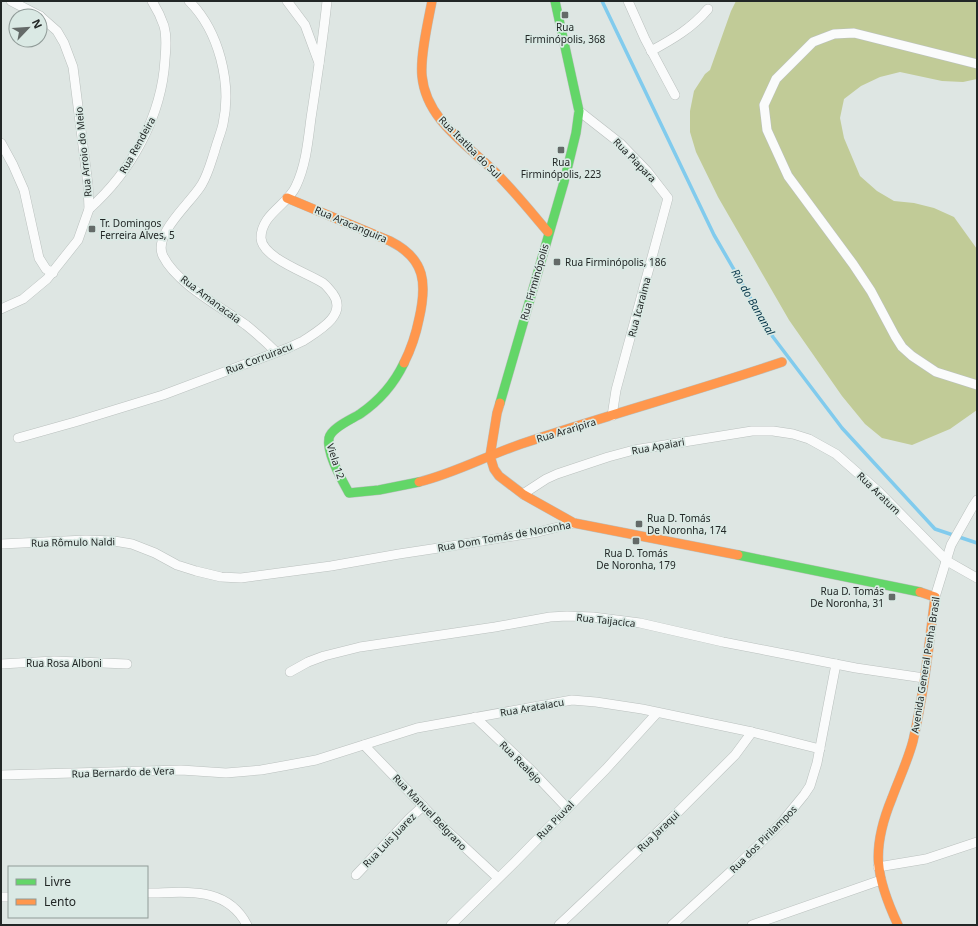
<svg xmlns="http://www.w3.org/2000/svg" width="978" height="926" viewBox="0 0 978 926" font-family="'Noto Sans',sans-serif">
  <style>
    .forest { fill: #c1cb97 }
    .lines { fill: none; stroke-linecap: round; stroke-linejoin: round }
    .stream { stroke: #81cbed; stroke-width: 3.5 }
    .street-casing { stroke: #bac0be; stroke-width: 10 }
    .fast-casing { stroke: #bac0be; stroke-width: 10 }
    .slow-casing { stroke: #bac0be; stroke-width: 10 }
    .street { stroke: #fafbfb; stroke-width: 9 }
    .fast { stroke: #63d668; stroke-width: 9 }
    .slow { stroke: #ff974d; stroke-width: 9 }
    .poi-dot { fill: #646a68; stroke: #dae9e4; stroke-width: 1.5 }
    .labels { text-anchor: middle; stroke-width: 3.5; stroke-linejoin: round; paint-order: stroke }
    .poi-label { font-size: 10px; fill: #222726; stroke: #dae9e4 }
    .street-label { font-size: 10px; fill: #222726; stroke: #dae9e4 }
    .water-label { font-size: 11px; font-style: italic; fill: #09384c; stroke: #dae9e4 }
  </style>
  <rect width="100%" height="100%" fill="#dee6e3"/>
  <path class="forest" d="M736 1H977V79L963 82 942 81 900 72 880 77 861 86 844 99 840 118 844 138 860 176 877 191 894 201 914 203 934 208 954 217 977 249V410L950 429 912 445 882 438 865 424 842 396 789 320 718 197 696 152 690 132V111L694 91 705 74 710 70 731 11Z"/>
  <g class="lines">
    <path class="stream" d="M602 1 714 235 773 337 842 428 935 529 977 543"/>
    <defs>
      <g id="street">
        <path d="M11 1 40 16"/>
        <path d="M189 1C219 31 232 83 223 124 221 133 217 142 215 150 211 162 208 174 202 184 192 202 152 234 163 256 177 284 221 307 246 325 256 333 266 342 275 351"/>
        <path d="M287 1 305 25 319 63"/>
        <path d="M628 1 645 39 675 95"/>
        <path d="M651 51C673 39 692 28 708 9"/>
        <path d="M977 64 854 33 834 34 813 42 776 79 764 105 767 130 788 176 853 264 871 291 895 336 902 347 912 356 936 372 977 385"/>
        <path d="M579 111 621 144 647 171 668 198 616 390 612 416"/>
        <path d="M1 143 13 165 24 190 39 258 46 269 53 273"/>
        <path d="M89 209C131 172 162 116 165 59 166 48 167 37 164 26 161 17 157 9 152 1"/>
        <path d="M1 309 23 299 47 279 78 240 89 209 88 185 73 67 64 43 57 31 40 16"/>
        <path d="M18 438 75 422 163 395 288 348 303 341C318 331 348 315 333 294 330 290 327 286 323 283 308 273 262 258 261 238 261 214 288 205 296 186 306 165 308 141 311 118 317 79 323 40 327 1"/>
        <path d="M523 494 546 479 557 474 608 457 634 450 752 431H773L793 434 809 439 836 454 878 491 947 561 977 578"/>
        <path d="M1 544 86 540 114 541 132 544 155 553 177 565 196 571 221 577 241 578 331 566 399 554 445 547 538 532 574 523"/>
        <path d="M935 597 951 545 973 506 977 500"/>
        <path d="M1 664 54 661 127 664"/>
        <path d="M290 672 308 662 324 656 360 647 495 627 550 617 567 616 593 617 640 623 723 642 856 668 924 678"/>
        <path d="M475 717 531 770 567 808"/>
        <path d="M364 745 444 828 498 878"/>
        <path d="M1 775 181 770 226 773 261 770 316 760 417 728 572 700 596 702 642 709 752 732 820 749"/>
        <path d="M878 867 926 859 977 842"/>
        <path d="M356 875 409 819 423 806"/>
        <path d="M147 893C185 893 226 885 247 925"/>
        <path d="M1 897H9"/>
        <path d="M451 925 514 863 606 769 657 713"/>
        <path d="M559 925 664 826 735 755 752 732"/>
        <path d="M672 925 739 864 782 822 804 795 810 786 817 763 836 664"/>
        <path d="M752 925 881 880"/>
      </g>
      <g id="fast">
        <path d="M404 363C394 384 379 401 360 414 352 419 331 428 329 438 326 453 342 480 349 493L379 490 419 482"/>
        <path d="M500 403 564 182 576 133 579 111 555 1"/>
        <path d="M738 555 920 592"/>
      </g>
      <g id="slow">
        <path d="M432 1C428 22 420 56 422 76 426 120 468 145 496 173 514 191 531 212 548 232"/>
        <path d="M287 198 390 241C426 259 427 284 419 319 416 334 411 349 404 363"/>
        <path d="M500 403 497 413 490 456 494 469 499 476 524 495 574 523 738 555"/>
        <path d="M419 482C455 473 486 456 521 444 608 415 696 391 782 362"/>
        <path d="M898 925C875 876 871 849 892 798 899 779 908 760 913 741 924 693 929 645 935 597L920 592"/>
      </g>
    </defs>
    <use href="#street" class="street-casing"/>
    <use href="#fast" class="fast-casing"/>
    <use href="#slow" class="slow-casing"/>
    <use href="#street" class="street"/>
    <use href="#fast" class="fast"/>
    <use href="#slow" class="slow"/>
  </g>
  <g class="poi-dot">
    <rect x="561" y="11" width="8" height="8" rx="2"/>
    <rect x="557" y="146" width="8" height="8" rx="2"/>
    <rect x="88" y="225" width="8" height="8" rx="2"/>
    <rect x="553" y="258" width="8" height="8" rx="2"/>
    <rect x="635" y="520" width="8" height="8" rx="2"/>
    <rect x="632" y="537" width="8" height="8" rx="2"/>
    <rect x="888" y="593" width="8" height="8" rx="2"/>
  </g>
  <g class="labels">
    <g class="poi-label">
      <text x="565" y="31">Rua<tspan x="565" dy="12">Firminópolis, 368</tspan></text>
      <text x="561" y="166">Rua<tspan x="561" dy="12">Firminópolis, 223</tspan></text>
      <text x="100" y="227" text-anchor="start">Tr. Domingos<tspan x="100" dy="12">Ferreira Alves, 5</tspan></text>
      <text x="565" y="266" text-anchor="start">Rua Firminópolis, 186</text>
      <text x="647" y="522" text-anchor="start">Rua D. Tomás<tspan x="647" dy="12">De Noronha, 174</tspan></text>
      <text x="636" y="557">Rua D. Tomás<tspan x="636" dy="12">De Noronha, 179</tspan></text>
      <text x="884" y="595" text-anchor="end">Rua D. Tomás<tspan x="884" dy="12">De Noronha, 31</tspan></text>
    </g>
    <g class="street-label">
      <text transform="translate(137 145) rotate(-61)" y="4">Rua Rendeira</text>
      <text transform="translate(470 147) rotate(45)" y="4">Rua Itatiba do Sul</text>
      <text transform="translate(83 152) rotate(-96)" y="4">Rua Arroio do Meio</text>
      <text transform="translate(635 160) rotate(46)" y="4">Rua Piapara</text>
      <text transform="translate(351 224) rotate(23)" y="4">Rua Aracanguira</text>
      <text transform="translate(534 282) rotate(-74)" y="4">Rua Firminópolis</text>
      <text transform="translate(211 299) rotate(37)" y="4">Rua Amanacaia</text>
      <text transform="translate(639 307) rotate(-75)" y="4">Rua Icaraima</text>
      <text transform="translate(259 358) rotate(-21)" y="4">Rua Corruiracu</text>
      <text transform="translate(566 430) rotate(-17)" y="4">Rua Araripira</text>
      <text transform="translate(658 446) rotate(-10)" y="4">Rua Apaiari</text>
      <text transform="translate(336 461) rotate(72)" y="4">Viela 12</text>
      <text transform="translate(879 493) rotate(44)" y="4">Rua Aratum</text>
      <text transform="translate(504 536) rotate(-10)" y="4">Rua Dom Tomás de Noronha</text>
      <text transform="translate(73 542) rotate(-1)" y="4">Rua Rômulo Naldi</text>
      <text transform="translate(606 620) rotate(6)" y="4">Rua Taijacica</text>
      <text x="64" y="667">Rua Rosa Alboni</text>
      <text transform="translate(925 665) rotate(-81)" y="4">Avenida General Penha Brasil</text>
      <text transform="translate(532 707) rotate(-10)" y="4">Rua Arataiacu</text>
      <text transform="translate(521 762) rotate(45)" y="4">Rua Realejo</text>
      <text transform="translate(123 772) rotate(-2)" y="4">Rua Bernardo de Vera</text>
      <text transform="translate(430 812) rotate(46)" y="4">Rua Manuel Belgrano</text>
      <text transform="translate(555 820) rotate(-46)" y="4">Rua Piuval</text>
      <text transform="translate(658 831) rotate(-44)" y="4">Rua Jaraqui</text>
      <text transform="translate(763 839) rotate(-45)" y="4">Rua dos Pirilampos</text>
      <text transform="translate(389 840) rotate(-46)" y="4">Rua Luis Juarez</text>
    </g>
    <g class="water-label">
      <text transform="translate(753 302) rotate(60)" y="4">Rio do Bananal</text>
    </g>
  </g>
  <rect width="978" height="926" fill="none" stroke="#222726" stroke-width="4"/>
  <rect x="8" y="866" width="140" height="52" fill="#dae9e4" stroke="#909b98"/>
  <rect x="16" y="879" width="20" height="6" fill="#63d668" stroke="#909b98"/>
  <text x="44" y="886" font-size="12" fill="#222726">Livre</text>
  <rect x="16" y="899" width="20" height="6" fill="#ff974d" stroke="#909b98"/>
  <text x="44" y="906" font-size="12" fill="#222726">Lento</text>
  <g transform="translate(28 28) rotate(65)"><circle r="19" fill="#dae9e4" stroke="#909b98"/>
  <path d="M0-3L7 15L0 10L-7 15Z" fill="#646a68"/>
  <text y="-6" font-size="11" font-weight="bold" text-anchor="middle" fill="#222726">N</text>
  </g>
</svg>
